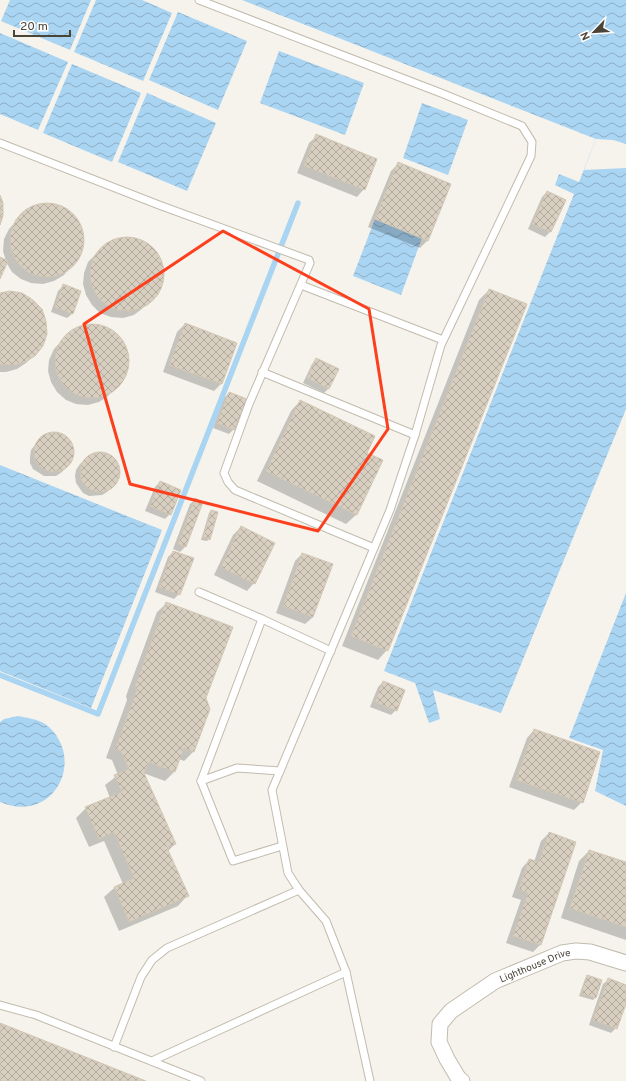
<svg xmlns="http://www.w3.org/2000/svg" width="626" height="1081" viewBox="0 0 626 1081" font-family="Overpass,sans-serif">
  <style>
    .water { fill: url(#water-waves) }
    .pier { fill: #f6f3ec }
    .shadow { fill: #0003 }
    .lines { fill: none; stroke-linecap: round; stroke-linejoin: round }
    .stream { stroke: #a9d4f2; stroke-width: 5.5 }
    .building { fill: url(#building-cross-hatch); stroke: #d3c7b4 }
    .service-casing { stroke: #c2bbae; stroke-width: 9 }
    .minor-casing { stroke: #c2bbae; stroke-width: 17 }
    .service { stroke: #fff; stroke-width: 7 }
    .minor { stroke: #fff; stroke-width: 15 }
    .marked { fill: none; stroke: #fc3f1d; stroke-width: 3; stroke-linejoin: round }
    .labels { text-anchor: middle; stroke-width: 3; stroke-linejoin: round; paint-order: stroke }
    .street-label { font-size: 10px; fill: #4b4439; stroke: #fff }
  </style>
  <defs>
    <pattern id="water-waves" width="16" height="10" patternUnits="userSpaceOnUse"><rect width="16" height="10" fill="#a9d4f2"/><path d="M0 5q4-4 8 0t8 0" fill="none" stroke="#8caec5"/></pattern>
    <pattern id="building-cross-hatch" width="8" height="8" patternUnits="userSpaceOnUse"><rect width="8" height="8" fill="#d8cfc1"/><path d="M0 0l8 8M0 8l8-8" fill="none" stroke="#b1aa9e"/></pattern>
  </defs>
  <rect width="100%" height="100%" fill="#f6f3ec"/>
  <g class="water">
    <path d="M10 0H91L70 50 1 21Z"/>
    <path d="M96 0H142L172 13 143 81 74 52Z"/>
    <path d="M242 0H626V409L501 713 433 690 440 719 429 723 415 683 384 671 574 194 555 185 559 174 579 182 596 139Z"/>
    <path d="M178 12 247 41 218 110 149 80Z"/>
    <path d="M0 33 68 62 38 130 0 114Z"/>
    <path d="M279 51 364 83 345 135 260 103Z"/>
    <path d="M72 64 141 93 112 162 43 133Z"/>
    <path d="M147 93 216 123 187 191 118 162Z"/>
    <path d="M422 103 468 120 448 175 403 158Z"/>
    <path d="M375 219 422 238 401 295 353 276Z"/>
    <path d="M0 465 162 530 91 708 0 671Z"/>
    <path d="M626 593V806L595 791 603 750 569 738Z"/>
    <path d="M18 716C28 718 37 719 45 724 51 728 56 734 59 740 73 765 60 800 30 806 20 808 10 806 0 802V722L4 719Z"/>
  </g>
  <path class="pier" d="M596 139 613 140 626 144V168L584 170Z"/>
  <g class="shadow">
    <path d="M317 136 364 189 357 197 297 173 309 143Z"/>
    <path d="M398 164 428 240 420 248 368 227 391 171Z"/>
    <path d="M547 192 565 200 550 232 545 237 528 229 542 197Z"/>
    <path d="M47 204 60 206 70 212 78 222 83 233V246L79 257 64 275 54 281 43 284 31 283 21 279 12 272 6 262 0 277V258L6 261 3 251 4 239 9 229 25 212 35 206Z"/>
    <path d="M127 238 139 240 150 246 158 255 162 267 163 279 159 291 143 308 134 315 123 318 111 317 100 313 92 305 86 295 83 284 84 273 88 262 104 246 115 239Z"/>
    <path d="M63 286 72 314 67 318 51 312 58 291Z"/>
    <path d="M489 290 387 650 378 660 342 646 479 300Z"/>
    <path d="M0 294 34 355 26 363 17 369 6 372H0Z"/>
    <path d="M185 324 236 343 221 384 214 391 163 372 177 332Z"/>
    <path d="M92 325 104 327 115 333 123 342 127 354 128 366 124 378 108 396 99 402 88 405 76 404 66 400 57 392 51 382 48 371 49 360 54 349 69 333 80 327Z"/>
    <path d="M316 359 329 388 324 393 303 383 312 364Z"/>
    <path d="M229 393 234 429 229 434 213 428 224 398Z"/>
    <path d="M300 401 365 453 382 461 356 515 346 524 257 481 291 411Z"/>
    <path d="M51 433H58L69 439 73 450 71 462 62 472 56 476H44L33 469 30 463V457L31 450 35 445 45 435Z"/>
    <path d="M97 452 103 453 114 459 117 464 119 470 116 482 107 492 102 495 89 496 83 493 76 483 75 476 76 470 80 464 90 455Z"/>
    <path d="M160 482 170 514 165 519 145 511 155 487Z"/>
    <path d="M195 500 202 502 185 547 180 552 173 549 190 504Z"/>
    <path d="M211 511 209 539 207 541 201 540 209 513Z"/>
    <path d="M241 527 254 583 247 591 214 575 233 535Z"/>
    <path d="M173 552 179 594 174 599 155 592 168 557Z"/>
    <path d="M302 554 313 617 305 624 276 613 295 561Z"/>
    <path d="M167 603 205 698 194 751 184 761 179 759 175 771 165 781 143 773 175 844 168 851 187 896 178 906 119 931 104 897 114 888 123 884 104 841 89 847 76 818 86 808 110 798 105 785 118 775 112 760 106 758 127 700 126 696 157 612Z"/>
    <path d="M383 682 396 710 391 715 370 707 378 687Z"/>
    <path d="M534 730 582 802 574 810 509 787 527 738Z"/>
    <path d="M549 833 574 842 540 945 533 952 506 943 521 900 512 897 522 868 529 860 534 862 541 841Z"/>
    <path d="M589 851 626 863V940L561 918 579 861Z"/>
    <path d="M587 976 600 981 595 998 593 1000 579 996 585 979Z"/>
    <path d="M608 980 626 986V1001L616 1028 611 1033 589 1025 603 984Z"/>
  </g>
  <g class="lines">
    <path class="stream" d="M0 675 98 714 298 203"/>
  </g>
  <g class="building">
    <path d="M316 134 377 159 365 190 304 166Z"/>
    <path d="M398 162 451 184 428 241 375 219Z"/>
    <path d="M547 191 566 200 551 232 532 224Z"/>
    <path d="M0 195 3 203V216L0 225Z"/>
    <circle cx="47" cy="240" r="37"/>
    <circle cx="127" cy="274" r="37"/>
    <path d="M0 257 8 261 0 279Z"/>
    <path d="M63 284 81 291 73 314 55 307Z"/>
    <path d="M489 289 527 304 388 651 351 636Z"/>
    <path d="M10 291 22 293 33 300 42 309 46 321 47 334 43 346 35 356 25 362 14 365 0 364V293Z"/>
    <path d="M185 323 237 343 222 384 169 365Z"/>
    <circle cx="92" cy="361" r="37"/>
    <path d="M316 358 339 369 329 389 307 378Z"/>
    <path d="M229 392 247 399 235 430 217 423Z"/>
    <path d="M300 400 375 436 367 453 383 460 357 515 266 471Z"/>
    <circle cx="54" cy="452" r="20"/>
    <circle cx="100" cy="472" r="20"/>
    <path d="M160 481 181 490 171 515 150 506Z"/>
    <path d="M195 498 203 502 186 547 178 544Z"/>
    <path d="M211 510 218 512 210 540 203 537Z"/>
    <path d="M241 526 275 543 255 584 221 567Z"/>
    <path d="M173 551 194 558 180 595 159 587Z"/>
    <path d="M302 553 333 564 313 617 283 606Z"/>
    <path d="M166 602 233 627 206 698 210 709 194 752 184 748 175 772 149 762 144 773 176 844 167 848 189 896 129 922 114 887 134 878 114 832 99 839 85 807 122 792 114 775 129 769 121 751 115 749 137 690 135 686Z"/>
    <path d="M383 681 405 690 397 711 375 702Z"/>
    <path d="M534 729 600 752 583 803 516 780Z"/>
    <path d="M549 832 576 842 541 945 513 936 528 893 519 889 529 859 539 862Z"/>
    <path d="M589 850 626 862V927L570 908Z"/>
    <path d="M587 975 602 980 596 998 581 994Z"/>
    <path d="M608 978 626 985V1004L617 1029 593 1020Z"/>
    <path d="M0 1023 146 1081H0Z"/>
  </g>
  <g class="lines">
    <defs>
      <g id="service">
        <path d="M199 0 441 93 522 126 532 142 531 156 441 345 415 435 390 510 272 790 288 873 299 890 326 921 346 972 370 1081"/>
        <path d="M0 143 159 205 309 260 310 263 249 404 224 473 228 482 235 490 374 548"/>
        <path d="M301 285 443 340"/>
        <path d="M262 372 415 435"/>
        <path d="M199 592 262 619 331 651"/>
        <path d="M280 771 237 768 201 781 233 861 282 846"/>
        <path d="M201 781 262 619"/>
        <path d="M0 1005 36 1015 201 1081"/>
        <path d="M114 1047 141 977 152 960 167 948 299 890"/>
        <path d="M152 1061 346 972"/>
      </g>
      <g id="minor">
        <path id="s1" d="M462 1081 459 1079 447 1059 439 1042 440 1024 451 1011 495 981 562 953 576 951 590 952 626 963"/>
      </g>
    </defs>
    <use href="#service" class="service-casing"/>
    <use href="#minor" class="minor-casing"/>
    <use href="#service" class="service"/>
    <use href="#minor" class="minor"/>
  </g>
  <path class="marked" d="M223 231 369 309 388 429 318 531 130 484 84 324Z"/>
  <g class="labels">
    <g class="street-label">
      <text dy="4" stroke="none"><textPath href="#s1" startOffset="177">Lighthouse Drive</textPath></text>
    </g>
  </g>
  <g transform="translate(594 32) rotate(245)" stroke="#ffffff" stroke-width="3" paint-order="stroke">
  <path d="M0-3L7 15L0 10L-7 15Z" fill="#4b4439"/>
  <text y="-6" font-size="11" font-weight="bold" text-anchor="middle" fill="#4b4439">N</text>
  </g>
  <path d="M14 30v6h56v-6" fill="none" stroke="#4b4439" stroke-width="2"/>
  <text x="20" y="30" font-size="12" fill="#4b4439" stroke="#ffffff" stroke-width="3" paint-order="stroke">20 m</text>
</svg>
